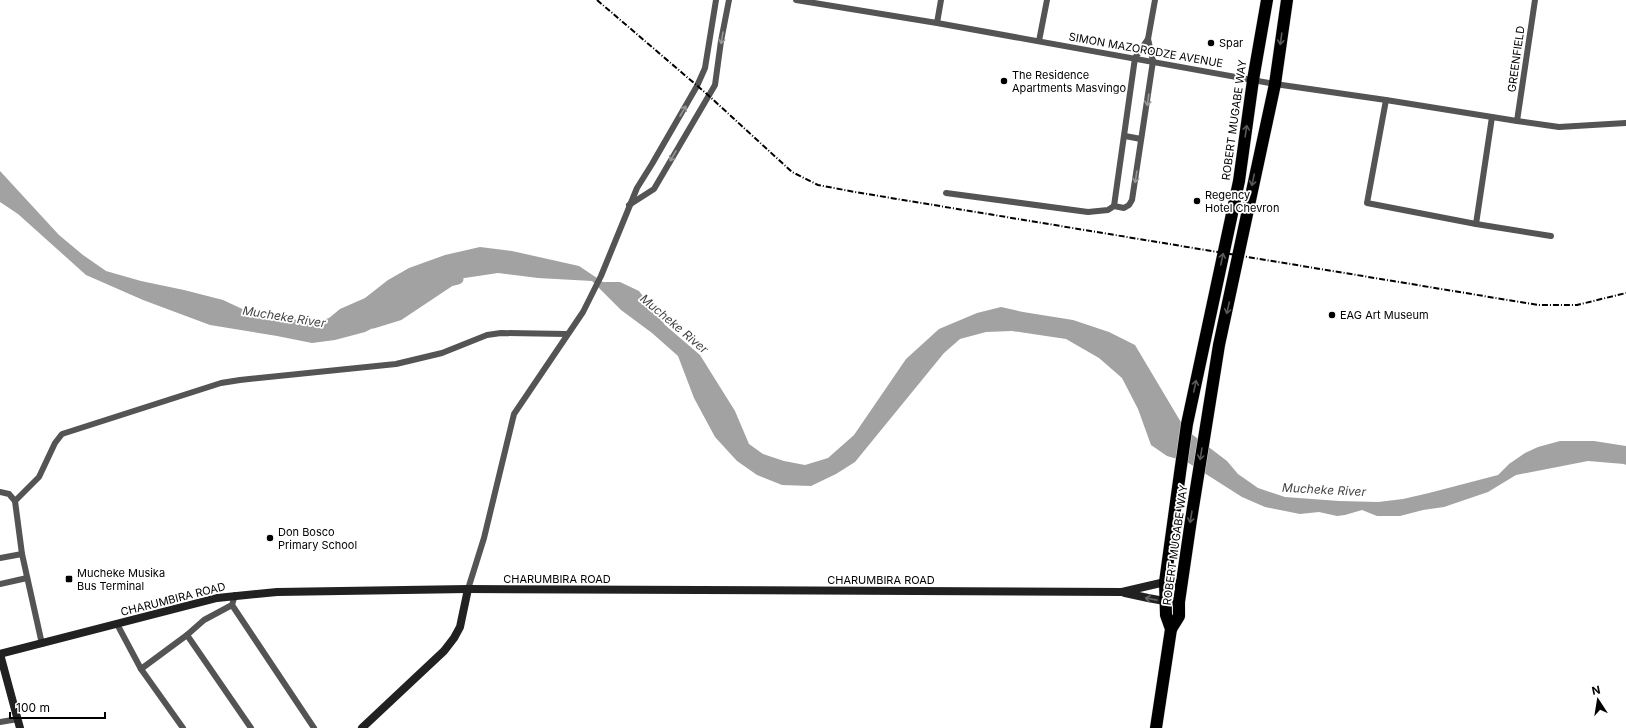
<svg xmlns="http://www.w3.org/2000/svg" width="1626" height="728" viewBox="0 0 1626 728" font-family="Inter,sans-serif">
  <style>
    .water { fill: #a2a2a2 }
    .lines { fill: none; stroke-linecap: round; stroke-linejoin: round }
    .river { stroke: #a2a2a2; stroke-width: 11 }
    .highway-casing { stroke: #dbdbdb; stroke-width: 13 }
    .street { stroke: #545454; stroke-width: 6 }
    .secondary { stroke: #212121; stroke-width: 8 }
    .highway { stroke: #000; stroke-width: 12 }
    .rail { stroke: #000; stroke-width: 2; stroke-dasharray: 6 2 1 2; stroke-linecap: butt }
    .oneway { stroke: #989898 }
    .oneway2 { stroke: #595959 }
    .oneway3 { stroke: #646464 }
    .poi-dot { fill: #000; stroke: #fff; stroke-width: 1.5 }
    .labels { text-anchor: middle; stroke-width: 3.5; stroke-linejoin: round; paint-order: stroke }
    .poi-label { font-size: 11px; fill: #000; stroke: #fff; text-anchor: start }
    .street-label { font-size: 11px; fill: #000; stroke: #fff }
    .water-label { font-size: 12px; font-style: italic; fill: #434343; stroke: #fff }
  </style>
  <rect width="100%" height="100%" fill="#fff"/>
  <path class="water" d="M0 171 59 235 83 255 106 271 141 281 184 290 223 300 251 313 277 316 312 323 329 318 340 309 365 298 388 280 409 268 445 255 480 247 512 251 579 266 603 282H620L639 291 665 325 700 355 735 411 749 444 763 454 784 461 805 465 828 458 854 435 906 359 939 329 977 313 1001 307 1023 312 1073 320 1109 332 1135 345 1185 429 1227 461 1238 474 1258 488 1285 497 1339 501 1378 502 1403 499 1429 493 1498 475 1509 464 1525 453 1538 447 1560 441H1594L1626 446V465L1624 464 1588 461 1516 475 1488 492 1444 507 1423 510 1400 516H1377L1362 510 1345 515 1337 516 1319 512 1300 514 1265 507 1242 497 1187 462 1167 456 1151 445 1138 409 1122 378 1099 358 1066 339 1012 331 986 332 960 339 944 353 855 462 836 474 811 486 782 485 757 475 737 461 715 437 694 398 678 356 652 333 621 310 592 281 538 278 498 273 458 279 431 290 403 307 379 325 365 332 335 340 312 343 277 336 210 325 143 300 86 275 18 214 0 202Z"/>
  <g class="lines">
    <path class="river" d="M373 323 399 315 450 281 458 279"/>
    <defs>
      <g id="highway">
        <path d="M1171 629 1179 616V602L1191 520 1219 345 1275 84 1287 0"/>
        <path d="M1156 728 1171 629 1166 615 1165 582 1180 473 1187 424 1239 181 1253 80 1267 0"/>
      </g>
    </defs>
    <use href="#highway" class="highway-casing"/>
    <g class="street">
      <path d="M796 0 937 23 1275 84 1386 100 1517 121 1559 127 1626 123"/>
      <path d="M937 23 941 0"/>
      <path d="M1039 41 1047 0"/>
      <path d="M1386 100 1367 203 1476 224 1551 236"/>
      <path d="M1517 121 1535 0"/>
      <path d="M1125 136 1141 139"/>
      <path d="M946 193 1088 212 1108 210 1114 206 1124 208 1129 205 1132 200 1153 61 1148 39 1155 0"/>
      <path d="M629 205 654 189 715 85 721 41 729 0"/>
      <path d="M1114 206 1135 58 1148 39"/>
      <path d="M1476 224 1492 117"/>
      <path d="M0 492 9 494 15 501 22 554 42 644"/>
      <path d="M15 501 39 477 55 443 62 434 221 383 240 380 396 364 442 353 487 335 501 333 567 334"/>
      <path d="M0 558 22 554"/>
      <path d="M0 584 27 578"/>
      <path d="M468 589 484 538 514 414 583 312 601 276 637 188 652 164 697 86 705 68 716 0"/>
      <path d="M232 605 314 728"/>
      <path d="M117 624 141 669 183 728"/>
      <path d="M187 635 204 620 232 605 235 595"/>
      <path d="M141 669 187 635 251 728"/>
      <path d="M0 722 18 719"/>
    </g>
    <g class="secondary">
      <path d="M1125 593 1148 598 1170 602"/>
      <path d="M0 654 217 598 277 592 468 589 1122 592 1165 582 1182 584"/>
      <path d="M0 654 20 728"/>
      <path d="M362 728 444 651 454 638 460 627 468 589"/>
    </g>
    <use href="#highway" class="highway"/>
    <path class="rail" d="M597 0 708 95 792 172 818 185 855 192 1538 305H1577L1626 293"/>
  </g>
  <defs><path id="oneway-shaft" d="M-6 0H5M1.5-3L5.5 0L1.5 3" fill="none" stroke-width="1.6" stroke-linecap="round" stroke-linejoin="round"/></defs>
  <g class="oneway">
    <use href="#oneway-shaft" transform="translate(722 38) rotate(100)"/>
    <use href="#oneway-shaft" transform="translate(1148 100) rotate(98)"/>
    <use href="#oneway-shaft" transform="translate(683 111) rotate(-60)"/>
    <use href="#oneway-shaft" transform="translate(673 156) rotate(120)"/>
    <use href="#oneway-shaft" transform="translate(1136 177) rotate(99)"/>
  </g>
  <g class="oneway2">
    <use href="#oneway-shaft" transform="translate(1281 39) rotate(98)"/>
    <use href="#oneway-shaft" transform="translate(1246 131) rotate(-82)"/>
    <use href="#oneway-shaft" transform="translate(1253 180) rotate(102)"/>
    <use href="#oneway-shaft" transform="translate(1222 259) rotate(-78)"/>
    <use href="#oneway-shaft" transform="translate(1228 308) rotate(103)"/>
    <use href="#oneway-shaft" transform="translate(1195 386) rotate(-78)"/>
    <use href="#oneway-shaft" transform="translate(1201 454) rotate(99)"/>
    <use href="#oneway-shaft" transform="translate(1191 517) rotate(99)"/>
  </g>
  <use class="oneway3" href="#oneway-shaft" transform="translate(1151 599) rotate(-169)"/>
  <g class="poi-dot">
    <circle cx="1211" cy="43" r="4"/>
    <circle cx="1004" cy="81" r="4"/>
    <circle cx="1197" cy="201" r="4"/>
    <circle cx="1332" cy="315" r="4"/>
    <circle cx="270" cy="538" r="4"/>
    <rect x="65" y="575" width="8" height="8" rx="2"/>
  </g>
  <g class="labels">
    <g class="poi-label">
      <text x="1219" y="47">Spar</text>
      <text x="1012" y="79">The Residence<tspan x="1012" dy="13">Apartments Masvingo</tspan></text>
      <text x="1205" y="199">Regency<tspan x="1205" dy="13">Hotel Chevron</tspan></text>
      <text x="1340" y="319">EAG Art Museum</text>
      <text x="278" y="536">Don Bosco<tspan x="278" dy="13">Primary School</tspan></text>
      <text x="77" y="577">Mucheke Musika<tspan x="77" dy="13">Bus Terminal</tspan></text>
    </g>
    <g class="street-label">
      <text transform="translate(1146 50) rotate(10)" y="4">SIMON MAZORODZE AVENUE</text>
      <text transform="translate(1516 59) rotate(-82)" y="4">GREENFIELD</text>
      <text transform="translate(1234 120) rotate(-82)" y="4">ROBERT MUGABE WAY</text>
      <text transform="translate(1175 545) rotate(-82)" y="4">ROBERT MUGABE WAY</text>
      <text x="557" y="583">CHARUMBIRA ROAD</text>
      <text x="881" y="584">CHARUMBIRA ROAD</text>
      <text transform="translate(173 599) rotate(-14)" y="4">CHARUMBIRA ROAD</text>
    </g>
    <g class="water-label">
      <text transform="translate(284 317) rotate(9)" y="4">Mucheke River</text>
      <text transform="translate(674 324) rotate(40)" y="4">Mucheke River</text>
      <text transform="translate(1324 490) rotate(3)" y="4">Mucheke River</text>
    </g>
  </g>
  <g transform="translate(1598 700) rotate(348)" stroke="#ffffff" stroke-width="3" paint-order="stroke">
  <path d="M0-3L7 15L0 10L-7 15Z" fill="#000000"/>
  <text y="-6" font-size="11" font-weight="bold" text-anchor="middle" fill="#000000">N</text>
  </g>
  <path d="M10 712v6h95v-6" fill="none" stroke="#000000" stroke-width="2"/>
  <text x="16" y="712" font-size="12" fill="#000000" stroke="#ffffff" stroke-width="3" paint-order="stroke">100 m</text>
</svg>
